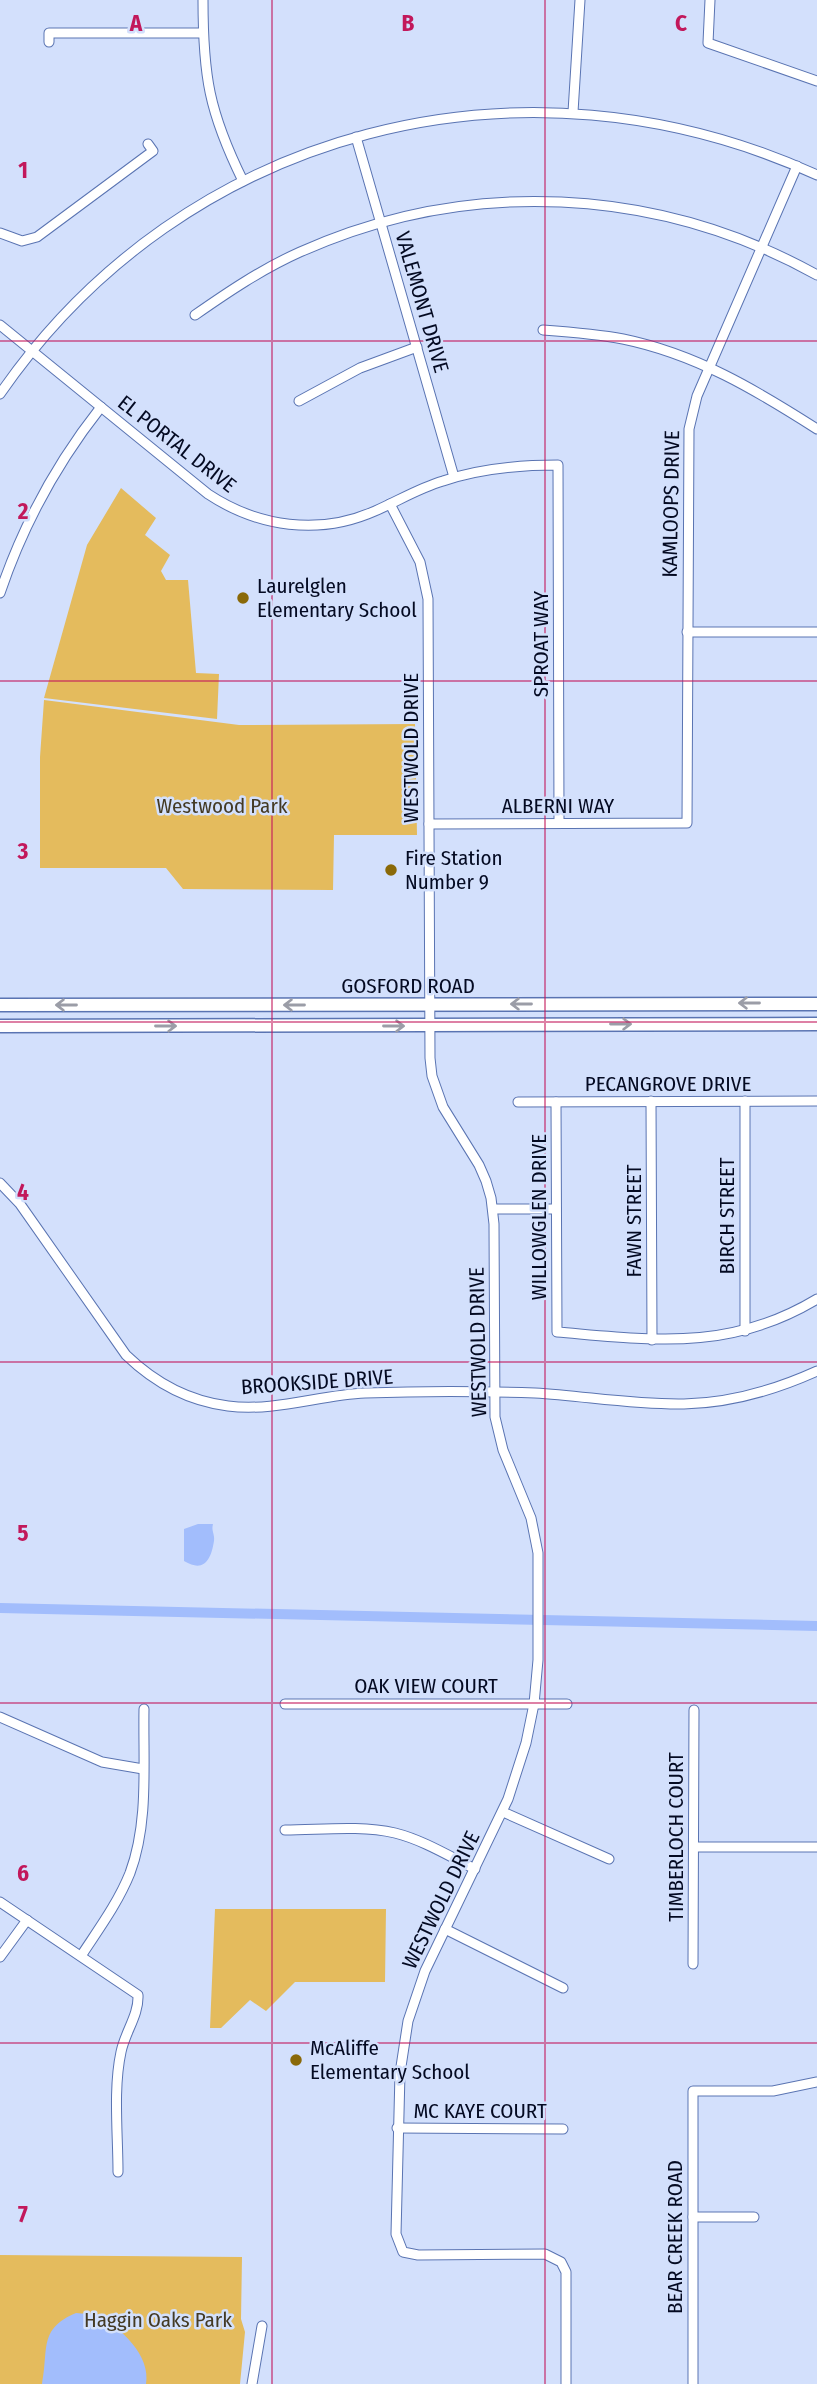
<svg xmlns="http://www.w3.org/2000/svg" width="817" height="2384" viewBox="0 0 817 2384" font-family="'Fira Sans Condensed',sans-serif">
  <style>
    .green { fill: #e4bb5d }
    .water { fill: #a2bdfc }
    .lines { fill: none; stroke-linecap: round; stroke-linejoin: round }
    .canal { stroke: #a2bdfc; stroke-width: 10 }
    .minor-casing { stroke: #5a74b2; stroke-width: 11 }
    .major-casing { stroke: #5a74b2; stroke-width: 15 }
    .minor { stroke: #fff; stroke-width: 9 }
    .major { stroke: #fff; stroke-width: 12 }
    .oneway { stroke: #9b9da7 }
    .grid { fill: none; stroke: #c2185b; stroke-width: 2; stroke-opacity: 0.55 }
    .poi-dot { fill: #8a6908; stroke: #d3e0fc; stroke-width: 2.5 }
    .labels { text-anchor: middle; stroke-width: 5; stroke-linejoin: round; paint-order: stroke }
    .street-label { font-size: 21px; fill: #040a22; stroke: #d3e0fc }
    .poi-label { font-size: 21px; fill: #040a22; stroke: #d3e0fc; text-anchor: start }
    .park-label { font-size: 21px; fill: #443a24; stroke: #d3e0fc }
    .grid-label { font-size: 23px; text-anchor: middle; font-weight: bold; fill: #c2185b; stroke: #d3e0fc; stroke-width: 5; stroke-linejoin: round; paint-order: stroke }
  </style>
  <rect width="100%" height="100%" fill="#d3e0fc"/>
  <g class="green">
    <path d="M121 488 156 518 145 535 170 555 161 571 166 580H188L196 673 219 674 217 719 44 698 87 545Z"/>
    <path d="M44 700 239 725 415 724 417 835H334L333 890 183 889 166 868H40V757Z"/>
    <path d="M215 1909H386L385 1982H295L266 2011 250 2000 221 2028H210Z"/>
    <path d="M0 2255 242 2257 241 2319 245 2332 240 2384H0Z"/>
  </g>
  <g class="water">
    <path d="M198 1524H213C211 1531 215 1534 214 1541 211 1560 204 1573 184 1561V1529Z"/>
    <path d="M76 2313C83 2314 91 2313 97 2316 121 2327 151 2356 146 2384H42C49 2349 38 2329 76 2313Z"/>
  </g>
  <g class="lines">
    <path class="canal" d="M0 1608 817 1626"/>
    <defs>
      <g id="minor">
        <path d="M203 0C203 76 209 112 243 181"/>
        <path d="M710 0 708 43 817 81"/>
        <path d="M49 42V33H203"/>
        <path d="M573 112 580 0"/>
        <path d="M356 137 454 477"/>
        <path d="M0 233 22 241 37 237 153 151 148 144"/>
        <path d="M195 315C228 292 262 269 300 252 467 177 657 186 817 275"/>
        <path d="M0 325 208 494C258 527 319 536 375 511 398 501 419 488 443 481 481 468 519 465 558 465L559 823"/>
        <path d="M543 330C570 332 597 334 623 339 696 354 756 390 817 429"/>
        <path d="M0 394C184 127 524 41 817 175"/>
        <path d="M299 401 360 368 417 347"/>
        <path d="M390 504 420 562 428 599 430 1058 432 1076 443 1107 479 1165 486 1181 491 1198 494 1224 495 1417 503 1450 531 1518 538 1553V1660L534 1704 526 1743 508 1799 425 1971 408 2021 400 2073 396 2234 403 2252 418 2255 545 2254 561 2262 566 2272V2384"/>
        <path d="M0 593C23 525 56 464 101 407"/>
        <path d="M687 632H817"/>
        <path d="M429 824 687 823 689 429 697 396 797 166"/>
        <path d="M651 1101 652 1340"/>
        <path d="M745 1101V1331"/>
        <path d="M518 1102 817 1101"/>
        <path d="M556 1102 557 1332C653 1340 729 1352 817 1299"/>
        <path d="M0 1183 20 1204 126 1355C154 1382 188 1401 228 1406 274 1412 320 1395 365 1393 421 1391 479 1391 535 1393 585 1396 634 1405 684 1404 730 1403 775 1390 817 1371"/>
        <path d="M493 1209H556"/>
        <path d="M285 1704H567"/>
        <path d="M0 1717 102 1762 143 1769"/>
        <path d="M503 1812 609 1859"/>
        <path d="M285 1830C320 1830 360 1825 395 1833 423 1840 449 1856 475 1869"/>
        <path d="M694 1847H817"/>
        <path d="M0 1902 138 1995C139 2015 125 2032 121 2052 113 2089 118 2134 118 2172"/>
        <path d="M445 1929 563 1988"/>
        <path d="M81 1956C98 1930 118 1903 130 1873 149 1822 143 1763 144 1709"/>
        <path d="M0 1957 27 1920"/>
        <path d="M693 1964 694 1710"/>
        <path d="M397 2128 563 2129"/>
        <path d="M693 2217H754"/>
        <path d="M252 2384 262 2326"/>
        <path d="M693 2384V2091H773L817 2082"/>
      </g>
      <g id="major">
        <path d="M0 1005 817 1004"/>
        <path d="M0 1026 817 1024"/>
      </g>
    </defs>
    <use href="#minor" class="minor-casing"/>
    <use href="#major" class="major-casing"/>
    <use href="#minor" class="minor"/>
    <use href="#major" class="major"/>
  </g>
  <defs><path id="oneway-shaft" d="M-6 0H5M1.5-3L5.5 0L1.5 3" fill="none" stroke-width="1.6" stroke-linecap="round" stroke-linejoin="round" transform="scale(1.75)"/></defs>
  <g class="oneway">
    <use href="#oneway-shaft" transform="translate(749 1003) rotate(-180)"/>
    <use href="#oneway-shaft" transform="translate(521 1004) rotate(180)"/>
    <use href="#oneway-shaft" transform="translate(66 1005) rotate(180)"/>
    <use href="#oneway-shaft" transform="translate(294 1005) rotate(180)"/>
    <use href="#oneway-shaft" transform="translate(621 1024)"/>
    <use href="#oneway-shaft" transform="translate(166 1026)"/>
    <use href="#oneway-shaft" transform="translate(394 1026)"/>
  </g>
  <path class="grid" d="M272 0V2384M545 0V2384M0 341H817M0 681H817M0 1022H817M0 1362H817M0 1703H817M0 2043H817"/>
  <g class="poi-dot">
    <circle cx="243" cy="598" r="7"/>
    <circle cx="391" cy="870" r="7"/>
    <circle cx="296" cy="2060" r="7"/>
  </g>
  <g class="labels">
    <g class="street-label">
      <text transform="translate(422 302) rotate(74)" y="7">VALEMONT DRIVE</text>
      <text transform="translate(177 444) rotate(38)" y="7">EL PORTAL DRIVE</text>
      <text transform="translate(671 504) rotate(-89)" y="7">KAMLOOPS DRIVE</text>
      <text transform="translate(541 644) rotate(-90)" y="7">SPROAT WAY</text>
      <text transform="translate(411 748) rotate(-90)" y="7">WESTWOLD DRIVE</text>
      <text x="558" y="813">ALBERNI WAY</text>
      <text x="408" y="993">GOSFORD ROAD</text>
      <text x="668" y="1091">PECANGROVE DRIVE</text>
      <text transform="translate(727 1216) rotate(-90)" y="7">BIRCH STREET</text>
      <text transform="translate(539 1217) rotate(-90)" y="7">WILLOWGLEN DRIVE</text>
      <text transform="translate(634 1221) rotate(-90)" y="7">FAWN STREET</text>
      <text transform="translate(478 1342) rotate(-91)" y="7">WESTWOLD DRIVE</text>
      <text transform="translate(317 1382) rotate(-4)" y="7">BROOKSIDE DRIVE</text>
      <text x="426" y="1693">OAK VIEW COURT</text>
      <text transform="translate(676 1837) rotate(-90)" y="7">TIMBERLOCH COURT</text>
      <text transform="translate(441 1900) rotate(-64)" y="7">WESTWOLD DRIVE</text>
      <text x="480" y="2118">MC KAYE COURT</text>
      <text transform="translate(675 2237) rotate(-90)" y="7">BEAR CREEK ROAD</text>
    </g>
    <g class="poi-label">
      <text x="257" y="593">Laurelglen<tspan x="257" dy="24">Elementary School</tspan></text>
      <text x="405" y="865">Fire Station<tspan x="405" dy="24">Number 9</tspan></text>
      <text x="310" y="2055">McAliffe<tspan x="310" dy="24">Elementary School</tspan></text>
    </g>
    <g class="park-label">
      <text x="222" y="813">Westwood Park</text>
      <text x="158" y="2327">Haggin Oaks Park</text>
    </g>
  </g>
  <g class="grid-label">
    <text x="136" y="31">A</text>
    <text x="408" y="31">B</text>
    <text x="681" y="31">C</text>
    <text x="23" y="178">1</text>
    <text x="23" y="519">2</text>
    <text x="23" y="859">3</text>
    <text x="23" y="1200">4</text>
    <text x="23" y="1541">5</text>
    <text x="23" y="1881">6</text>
    <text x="23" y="2222">7</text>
  </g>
</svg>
